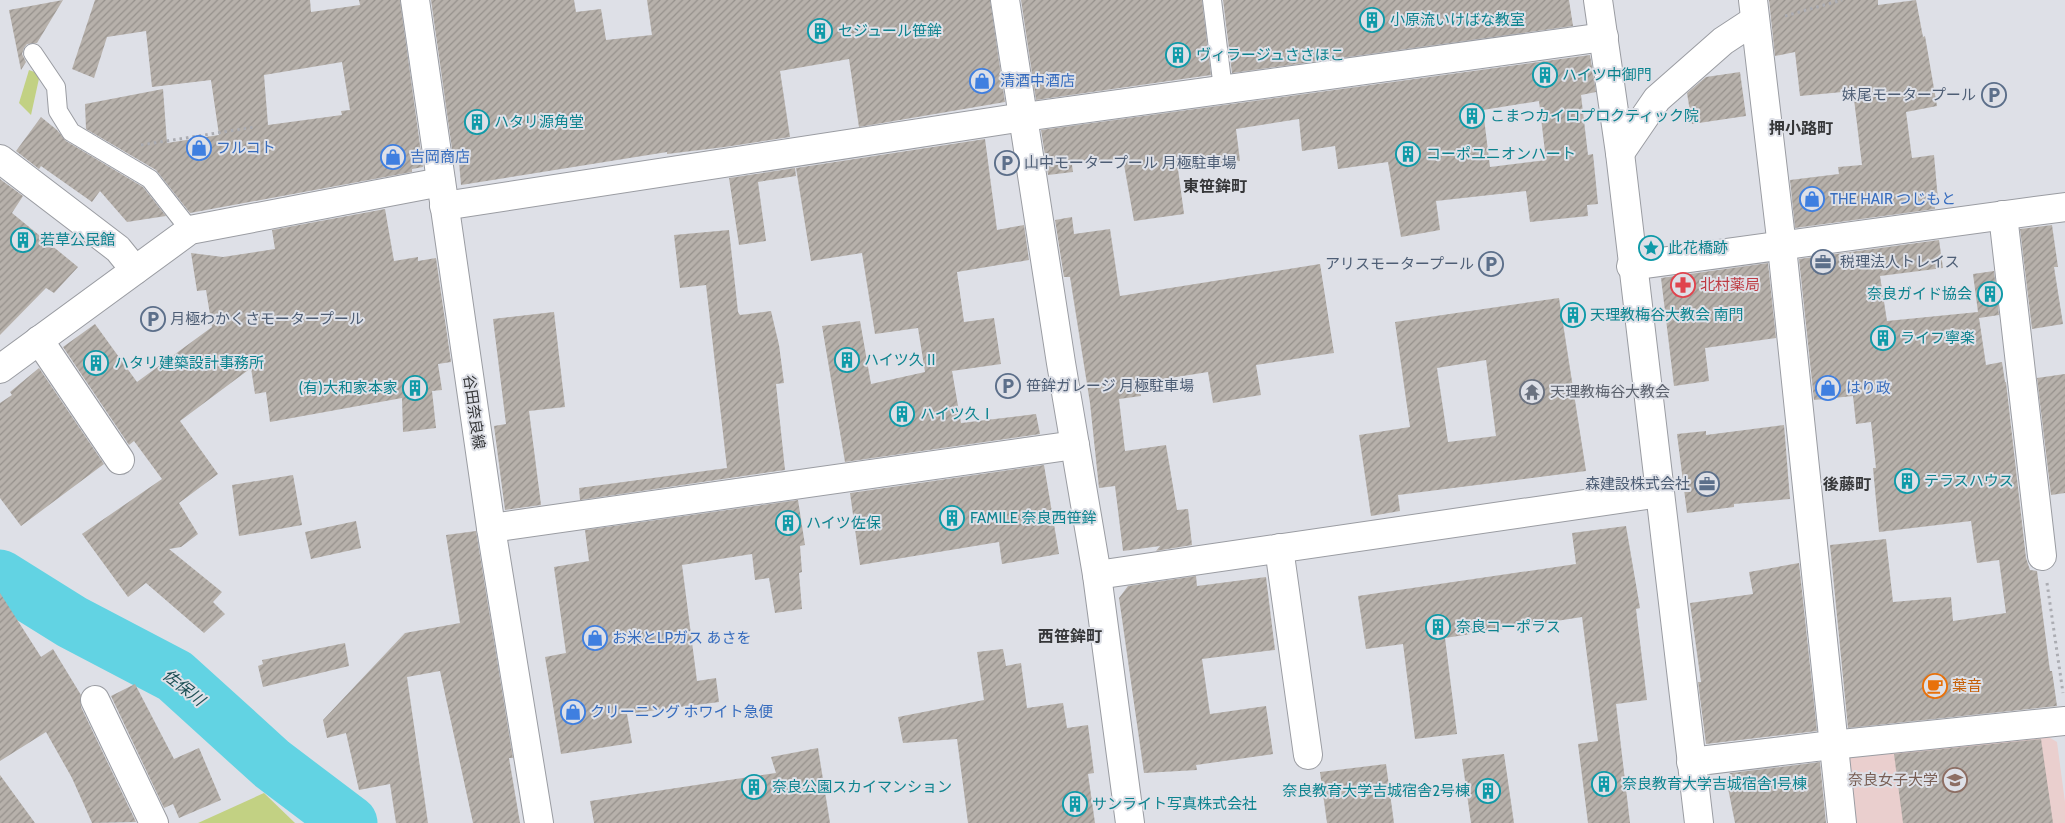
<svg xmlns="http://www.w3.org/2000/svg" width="2065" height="823" viewBox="0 0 2065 823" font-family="Cabin,'Noto Sans JP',sans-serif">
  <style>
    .education { fill: #eacfce }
    .green { fill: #c2d183 }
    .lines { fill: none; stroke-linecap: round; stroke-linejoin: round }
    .river { stroke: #62d3e3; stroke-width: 55 }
    .building { fill: url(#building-hatch); fill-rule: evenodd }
    .service-casing { stroke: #9a9ca2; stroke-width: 20 }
    .minor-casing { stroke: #9a9ca2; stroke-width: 30 }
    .secondary-casing { stroke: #9a9ca2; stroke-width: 30 }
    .path { stroke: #abacb2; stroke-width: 3; stroke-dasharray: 2.5 4; stroke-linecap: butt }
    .service { stroke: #fff; stroke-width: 18 }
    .minor { stroke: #fff; stroke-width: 28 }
    .secondary { stroke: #fff; stroke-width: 28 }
    .labels { text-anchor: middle; stroke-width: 4; stroke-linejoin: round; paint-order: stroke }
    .culture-label { font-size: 15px; fill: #0d838f; stroke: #dee0e7; text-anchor: start }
    .shop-label { font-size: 15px; fill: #366cbe; stroke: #dee0e7; text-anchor: start }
    .service-label { font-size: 15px; fill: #4e5e75; stroke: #dee0e7; text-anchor: start }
    .health-label { font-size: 15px; fill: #be3a42; stroke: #dee0e7; text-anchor: start }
    .worship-label { font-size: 15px; fill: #5b616d; stroke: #dee0e7; text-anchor: start }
    .street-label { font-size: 15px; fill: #353638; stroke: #dee0e7 }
    .food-label { font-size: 15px; fill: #c56008; stroke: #dee0e7; text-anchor: start }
    .education-label { font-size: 15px; fill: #785e54; stroke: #dee0e7; text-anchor: end }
    .neighbourhood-label { font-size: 16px; font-weight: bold; fill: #353638; stroke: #dee0e7 }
    .water-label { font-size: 16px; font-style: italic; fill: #1e5056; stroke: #dee0e7 }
  </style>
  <defs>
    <pattern id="building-hatch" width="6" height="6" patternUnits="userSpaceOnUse" patternTransform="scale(1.25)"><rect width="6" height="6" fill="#b7b1ab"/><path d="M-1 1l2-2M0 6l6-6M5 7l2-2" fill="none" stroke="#96918c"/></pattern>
  </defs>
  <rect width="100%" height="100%" fill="#dee0e7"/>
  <path class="education" d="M2047 736 2057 742 2065 802V823H1854L1845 758Z"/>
  <g class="green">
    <path d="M29 70 40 74 31 115 19 103Z"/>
    <path d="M264 793 295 823H198Z"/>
  </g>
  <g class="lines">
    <path class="river" d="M0 577 72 622 175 676 272 764 350 823"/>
  </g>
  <g class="building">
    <path d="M63 0 37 43 27 44 24 48 22 54 26 62 21 70 9 10Z"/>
    <path d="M95 0H310L311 12 360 5 359 0H400L423 167 412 169V172L190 213 156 170 86 129 85 104 163 89 167 143 219 135 211 80 152 87 146 31 107 37 94 78 72 69ZM342 62 350 110 341 111 342 115 268 125 264 75Z"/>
    <path d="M431 0H574L576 12 601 9 606 40 652 35 647 0H990L1005 102 859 127 849 59 780 71 790 137 725 147 667 154V152L461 185 459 162 454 163Z"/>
    <path d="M1021 0H1202L1211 75 1036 100Z"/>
    <path d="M1223 0H1569L1573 26 1232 73Z"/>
    <path d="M1769 0H1878V5L1916 0 1923 37 1925 36 1937 106 1906 112 1912 158 1934 155 1938 200H1934L1935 209 1795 228 1790 180 1839 174 1838 167 1862 165 1853 91 1800 96 1795 52 1775 56Z"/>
    <path d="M1590 55 1596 92 1581 95 1588 155 1593 154 1598 204 1587 205 1588 216 1530 222 1526 191 1436 201 1440 230 1401 237 1388 162 1338 169 1335 146 1302 151 1299 119 1236 129 1240 161 1178 169 1184 214 1134 221 1123 159 1072 165 1073 172 1048 175 1041 130ZM1539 101 1546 160 1490 167 1483 110Z"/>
    <path d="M1740 72 1746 116 1692 124 1687 93 1706 77Z"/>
    <path d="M41 117 57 130 66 141 143 187 166 216 127 222 100 191 92 202 41 166 39 169 16 151Z"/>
    <path d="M985 139 997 230 1024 225 1029 260 957 272 964 322 994 318 1001 364 952 371 961 423 1036 414 1040 434 845 462 822 326 860 321 871 384 925 372 918 328 875 334 862 253 811 261 796 168Z"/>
    <path d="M795 168 796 176 758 182 766 241 739 245 729 178Z"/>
    <path d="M0 179 23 196 12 213 78 267 54 293 46 288 0 335Z"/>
    <path d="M385 209 394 261 418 257V261L436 258 451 362 438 364 442 390 432 391 436 428 403 432 402 398 270 422 266 392 255 394 251 368 180 421 218 474 179 503 198 534 181 547 169 549 222 592 213 602 225 614 204 633 146 583 128 597 82 534 162 479 134 441 129 445 63 347 95 324 137 382 212 327 206 290 197 291 191 253 223 257 275 249 272 230Z"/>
    <path d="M1072 217 1074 234 1110 229 1120 296 1320 264 1334 353 1256 365 1261 395 1213 403 1208 372 1139 383 1141 396 1119 399 1125 451 1166 445 1177 510 1188 509 1192 545 1156 551 1160 546 1123 551 1115 486 1099 488 1090 403 1070 277H1064L1055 220Z"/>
    <path d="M2052 225 2058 267H2054L2063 324 2032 329 2020 229Z"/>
    <path d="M729 230 738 312 740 315 771 311 779 345 784 383 776 384 785 470 580 500 579 488 727 468 706 285 680 288 674 235Z"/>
    <path d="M1939 240 1943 268 1880 276 1887 321 1978 312 1973 274 1994 271 1999 315 1979 318 1986 365 2002 362 2005 382H2006L2026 558 2030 570 2037 571 2050 671H2052L2057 706 1848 728 1830 545 1886 539 1893 602 1951 597 1953 621 2006 613 1999 560 1977 563 1971 521 1879 532 1873 468H1876L1871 422 1856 424 1853 396 1814 400 1799 259Z"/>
    <path d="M1768 263 1776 338 1705 348 1709 381 1674 386 1661 278Z"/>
    <path d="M1559 298 1586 471 1398 495 1400 511 1371 516 1359 435 1410 427 1395 322ZM1486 360 1496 436 1448 442 1437 368Z"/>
    <path d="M554 312 565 407 529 411 541 505 505 510 494 426 506 424 493 319Z"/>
    <path d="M39 368 104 464 21 526 0 498V403L12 395 10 392Z"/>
    <path d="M2065 374V493L2051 495 2037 378Z"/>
    <path d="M1784 425 1790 499 1734 504V507L1687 513 1677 434 1706 431V435Z"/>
    <path d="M1044 465 1059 554 1002 564 999 542 860 565 850 493Z"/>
    <path d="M293 475 302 525 239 536 232 485Z"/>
    <path d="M798 500 805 545 800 546 802 572 799 573 802 609 775 613 769 578 755 580 752 554 682 565 697 681 716 678 719 702 627 714 632 743 561 754 545 657 566 653 554 567 589 561 585 530Z"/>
    <path d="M356 521 361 548 311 559 305 532Z"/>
    <path d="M1626 526 1640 608 1636 609 1647 700 1616 704 1630 823H1588L1578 744 1598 741 1582 617 1445 638 1457 734 1415 739 1403 644 1366 649 1358 596 1576 564 1572 533Z"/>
    <path d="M476 531 513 758H509L520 823H473L440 671 407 677 428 823H396L390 784 359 790 346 733 327 738 323 720 405 633 460 623 446 535Z"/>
    <path d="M1799 563 1817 731 1706 744 1698 682H1701L1690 603 1753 594 1749 572Z"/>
    <path d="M1196 576 1197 586 1266 577 1275 650 1202 659 1210 714 1266 706 1273 754 1196 765 1197 770 1144 773 1119 598 1128 586Z"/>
    <path d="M0 593 41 657 53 649 81 695V707L136 822 92 823 72 778 46 732 0 761Z"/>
    <path d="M345 643 349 666 263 687 258 666 263 664 262 660Z"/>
    <path d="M1003 649 1006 666 1021 663 1027 708 1063 703 1067 728 1088 725 1094 773 1088 774 1095 823H968L957 739 903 743 898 717 984 700 977 652Z"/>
    <path d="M135 684 174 759 199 748 221 800 179 818 173 804 164 808 111 696Z"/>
    <path d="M2041 739 2053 823H1903L1894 754Z"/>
    <path d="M818 748 830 823H594L590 801 776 773 771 757Z"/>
    <path d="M1504 754 1514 823H1471L1462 759Z"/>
    <path d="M1820 762 1826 823H1735L1728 788 1722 783 1730 773Z"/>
    <path d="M1386 764 1394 823H1327L1320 772Z"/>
    <path d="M0 775 35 823H0Z"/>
  </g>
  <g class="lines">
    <defs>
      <g id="service">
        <path d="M1212 0 1223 89"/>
        <path d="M33 53 56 87 58 111 71 132 150 179 190 230"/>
      </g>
      <g id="minor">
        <path d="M1005 0 1061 363 1097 575 1130 823"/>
        <path d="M1598 0 1620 153 1699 823"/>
        <path d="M1753 0 1782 247 1842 823"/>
        <path d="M1620 153 1657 99 1723 41 1755 20"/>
        <path d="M0 159 118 249 135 270"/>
        <path d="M444 206 1024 117 1604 37"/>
        <path d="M2003 215 2042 556"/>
        <path d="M1631 266 2065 207"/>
        <path d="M39 340 120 460"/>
        <path d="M0 369 190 230 441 182"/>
        <path d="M491 528 1075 445"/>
        <path d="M1279 548 1308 755"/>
        <path d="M1097 575 1660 493"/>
        <path d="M95 700 154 823"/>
        <path d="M1691 762 1832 745 2065 721"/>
      </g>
      <path id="secondary" d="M415 0 491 528 539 823"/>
    </defs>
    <use href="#service" class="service-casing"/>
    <use href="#minor" class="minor-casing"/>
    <use href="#secondary" class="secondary-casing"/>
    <g class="path">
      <path d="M1785 16 1842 0"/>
      <path d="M141 145 255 127"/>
      <path d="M2047 583 2063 693"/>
    </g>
    <use href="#service" class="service"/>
    <use href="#minor" class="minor"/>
    <use href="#secondary" class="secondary"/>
  </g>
  <defs>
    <symbol id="building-ring" viewBox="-11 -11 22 22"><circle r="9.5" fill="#dee0e7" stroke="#0f9aa8" stroke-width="1.5"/><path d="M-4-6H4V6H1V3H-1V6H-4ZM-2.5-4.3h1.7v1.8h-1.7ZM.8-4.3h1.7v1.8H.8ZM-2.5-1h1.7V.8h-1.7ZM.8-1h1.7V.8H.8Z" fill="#0f9aa8"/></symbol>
    <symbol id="shop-ring" viewBox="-11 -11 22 22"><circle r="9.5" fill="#dee0e7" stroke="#3f7fe0" stroke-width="1.5"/><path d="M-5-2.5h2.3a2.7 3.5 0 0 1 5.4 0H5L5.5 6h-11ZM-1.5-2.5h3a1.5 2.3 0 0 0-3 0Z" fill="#3f7fe0"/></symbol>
    <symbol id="parking-ring" viewBox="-11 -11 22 22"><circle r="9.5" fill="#dee0e7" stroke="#5c6f8a" stroke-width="1.5"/><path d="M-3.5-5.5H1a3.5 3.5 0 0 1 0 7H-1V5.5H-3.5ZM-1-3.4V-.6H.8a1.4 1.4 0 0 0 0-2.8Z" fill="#5c6f8a"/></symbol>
    <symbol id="sight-ring" viewBox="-11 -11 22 22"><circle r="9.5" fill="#dee0e7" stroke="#0f9aa8" stroke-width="1.5"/><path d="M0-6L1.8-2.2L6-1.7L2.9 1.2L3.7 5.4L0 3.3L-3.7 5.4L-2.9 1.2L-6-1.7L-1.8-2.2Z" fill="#0f9aa8"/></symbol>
    <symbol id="office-ring" viewBox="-11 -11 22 22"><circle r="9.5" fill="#dee0e7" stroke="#5c6f8a" stroke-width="1.5"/><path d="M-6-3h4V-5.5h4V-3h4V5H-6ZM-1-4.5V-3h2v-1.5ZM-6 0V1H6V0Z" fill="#5c6f8a"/></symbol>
    <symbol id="pharmacy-ring" viewBox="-11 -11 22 22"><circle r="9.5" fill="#dee0e7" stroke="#e0444e" stroke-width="1.5"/><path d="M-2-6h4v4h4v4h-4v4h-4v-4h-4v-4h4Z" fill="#e0444e"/></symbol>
    <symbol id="temple-ring" viewBox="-11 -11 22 22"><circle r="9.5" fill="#dee0e7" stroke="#6b7280" stroke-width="1.5"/><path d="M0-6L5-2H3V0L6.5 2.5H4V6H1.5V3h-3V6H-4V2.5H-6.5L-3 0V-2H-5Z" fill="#6b7280"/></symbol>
    <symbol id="cafe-ring" viewBox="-11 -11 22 22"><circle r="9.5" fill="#dee0e7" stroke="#e8710a" stroke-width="1.5"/><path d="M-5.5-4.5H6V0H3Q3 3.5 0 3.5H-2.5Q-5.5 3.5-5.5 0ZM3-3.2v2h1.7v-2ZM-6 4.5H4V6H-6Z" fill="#e8710a"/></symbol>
    <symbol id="university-ring" viewBox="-11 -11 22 22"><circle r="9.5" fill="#dee0e7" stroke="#8d6e63" stroke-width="1.5"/><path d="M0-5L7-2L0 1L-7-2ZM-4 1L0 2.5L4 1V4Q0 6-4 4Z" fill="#8d6e63"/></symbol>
  </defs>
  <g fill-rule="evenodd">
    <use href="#building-ring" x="1358" y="6" width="28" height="28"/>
    <use href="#building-ring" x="806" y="17" width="28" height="28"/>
    <use href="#building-ring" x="1164" y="41" width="28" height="28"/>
    <use href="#building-ring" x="1531" y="61" width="28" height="28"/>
    <use href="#shop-ring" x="968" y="67" width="28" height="28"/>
    <use href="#parking-ring" x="1980" y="81" width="28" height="28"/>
    <use href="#building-ring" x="1458" y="102" width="28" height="28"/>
    <use href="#building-ring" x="463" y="108" width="28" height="28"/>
    <use href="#shop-ring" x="185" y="134" width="28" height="28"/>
    <use href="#building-ring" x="1394" y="140" width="28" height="28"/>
    <use href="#shop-ring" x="379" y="143" width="28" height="28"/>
    <use href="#parking-ring" x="993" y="149" width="28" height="28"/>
    <use href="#shop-ring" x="1798" y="185" width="28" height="28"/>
    <use href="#building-ring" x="9" y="226" width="28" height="28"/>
    <use href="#sight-ring" x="1637" y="234" width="28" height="28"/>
    <use href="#office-ring" x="1809" y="248" width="28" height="28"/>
    <use href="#parking-ring" x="1477" y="250" width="28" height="28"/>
    <use href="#pharmacy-ring" x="1669" y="271" width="28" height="28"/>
    <use href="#building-ring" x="1976" y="280" width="28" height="28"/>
    <use href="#building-ring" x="1559" y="301" width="28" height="28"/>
    <use href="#parking-ring" x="139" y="305" width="28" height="28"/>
    <use href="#building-ring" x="1869" y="324" width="28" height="28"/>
    <use href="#building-ring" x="833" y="346" width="28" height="28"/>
    <use href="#building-ring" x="82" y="349" width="28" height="28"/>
    <use href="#parking-ring" x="994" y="372" width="28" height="28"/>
    <use href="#building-ring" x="401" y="374" width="28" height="28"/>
    <use href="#shop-ring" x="1814" y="374" width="28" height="28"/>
    <use href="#temple-ring" x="1518" y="378" width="28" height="28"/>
    <use href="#building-ring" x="888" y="400" width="28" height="28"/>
    <use href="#building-ring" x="1893" y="467" width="28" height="28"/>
    <use href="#office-ring" x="1693" y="470" width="28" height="28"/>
    <use href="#building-ring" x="938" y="504" width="28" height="28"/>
    <use href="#building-ring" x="774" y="509" width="28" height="28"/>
    <use href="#building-ring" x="1424" y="613" width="28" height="28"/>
    <use href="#shop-ring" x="581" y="624" width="28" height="28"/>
    <use href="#cafe-ring" x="1921" y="672" width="28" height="28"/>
    <use href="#shop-ring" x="559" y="698" width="28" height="28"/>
    <use href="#university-ring" x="1941" y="766" width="28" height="28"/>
    <use href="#building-ring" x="1590" y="770" width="28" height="28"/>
    <use href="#building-ring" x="740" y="773" width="28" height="28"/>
    <use href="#building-ring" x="1474" y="777" width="28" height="28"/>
    <use href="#building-ring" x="1061" y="790" width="28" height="28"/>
  </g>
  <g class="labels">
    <g class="culture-label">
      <text x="1390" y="25">小原流いけばな教室</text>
      <text x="838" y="36">セジュール笹鉾</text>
      <text x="1196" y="60">ヴィラージュささほこ</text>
      <text x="1562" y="80">ハイツ中御門</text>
      <text x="1490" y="121">こまつカイロプロクティック院</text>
      <text x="494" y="127">ハタリ源角堂</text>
      <text x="1426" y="159">コーポユニオンハート</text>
      <text x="40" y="245">若草公民館</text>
      <text x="1668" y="253">此花橋跡</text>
      <text x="1972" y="299" text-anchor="end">奈良ガイド協会</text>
      <text x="1590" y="320">天理教梅谷大教会 南門</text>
      <text x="1900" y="343">ライフ寧楽</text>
      <text x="864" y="365">ハイツ久Ⅱ</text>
      <text x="114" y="368">ハタリ建築設計事務所</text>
      <text x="398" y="393" text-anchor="end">(有)大和家本家</text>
      <text x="920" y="419">ハイツ久Ⅰ</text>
      <text x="1924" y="486">テラスハウス</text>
      <text x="970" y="523">FAMILE 奈良西笹鉾</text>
      <text x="806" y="528">ハイツ佐保</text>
      <text x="1456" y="632">奈良コーポラス</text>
      <text x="1622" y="789">奈良教育大学吉城宿舎1号棟</text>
      <text x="772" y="792">奈良公園スカイマンション</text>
      <text x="1470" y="796" text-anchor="end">奈良教育大学吉城宿舎2号棟</text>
      <text x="1092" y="809">サンライト写真株式会社</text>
    </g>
    <g class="shop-label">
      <text x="1000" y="86">清酒中酒店</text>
      <text x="216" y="153">フルコト</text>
      <text x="410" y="162">吉岡商店</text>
      <text x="1830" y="204">THE HAIR つじもと</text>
      <text x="1846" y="393">はり政</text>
      <text x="612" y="643">お米とLPガス あさを</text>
      <text x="590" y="717">クリーニング ホワイト急便</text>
    </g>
    <g class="service-label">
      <text x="1976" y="100" text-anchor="end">妹尾モータープール</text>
      <text x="1024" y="168">山中モータープール 月極駐車場</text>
      <text x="1840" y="267">税理法人トレイス</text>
      <text x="1474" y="269" text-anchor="end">アリスモータープール</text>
      <text x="170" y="324">月極わかくさモータープール</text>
      <text x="1026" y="391">笹鉾ガレージ 月極駐車場</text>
      <text x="1690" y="489" text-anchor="end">森建設株式会社</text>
    </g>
    <g class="health-label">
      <text x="1700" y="290">北村薬局</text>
    </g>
    <g class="worship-label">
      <text x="1550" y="397">天理教梅谷大教会</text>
    </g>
    <g class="street-label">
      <text transform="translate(474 412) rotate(82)" y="5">谷田奈良線</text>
    </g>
    <g class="food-label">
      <text x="1952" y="691">葉音</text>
    </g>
    <g class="education-label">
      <text x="1938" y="785">奈良女子大学</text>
    </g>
    <g class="neighbourhood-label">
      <text x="1801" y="134">押小路町</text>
      <text x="1215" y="192">東笹鉾町</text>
      <text x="1847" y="490">後藤町</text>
      <text x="1070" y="642">西笹鉾町</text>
    </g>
    <g class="water-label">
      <text transform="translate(184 687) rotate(38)" y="6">佐保川</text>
    </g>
  </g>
</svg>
